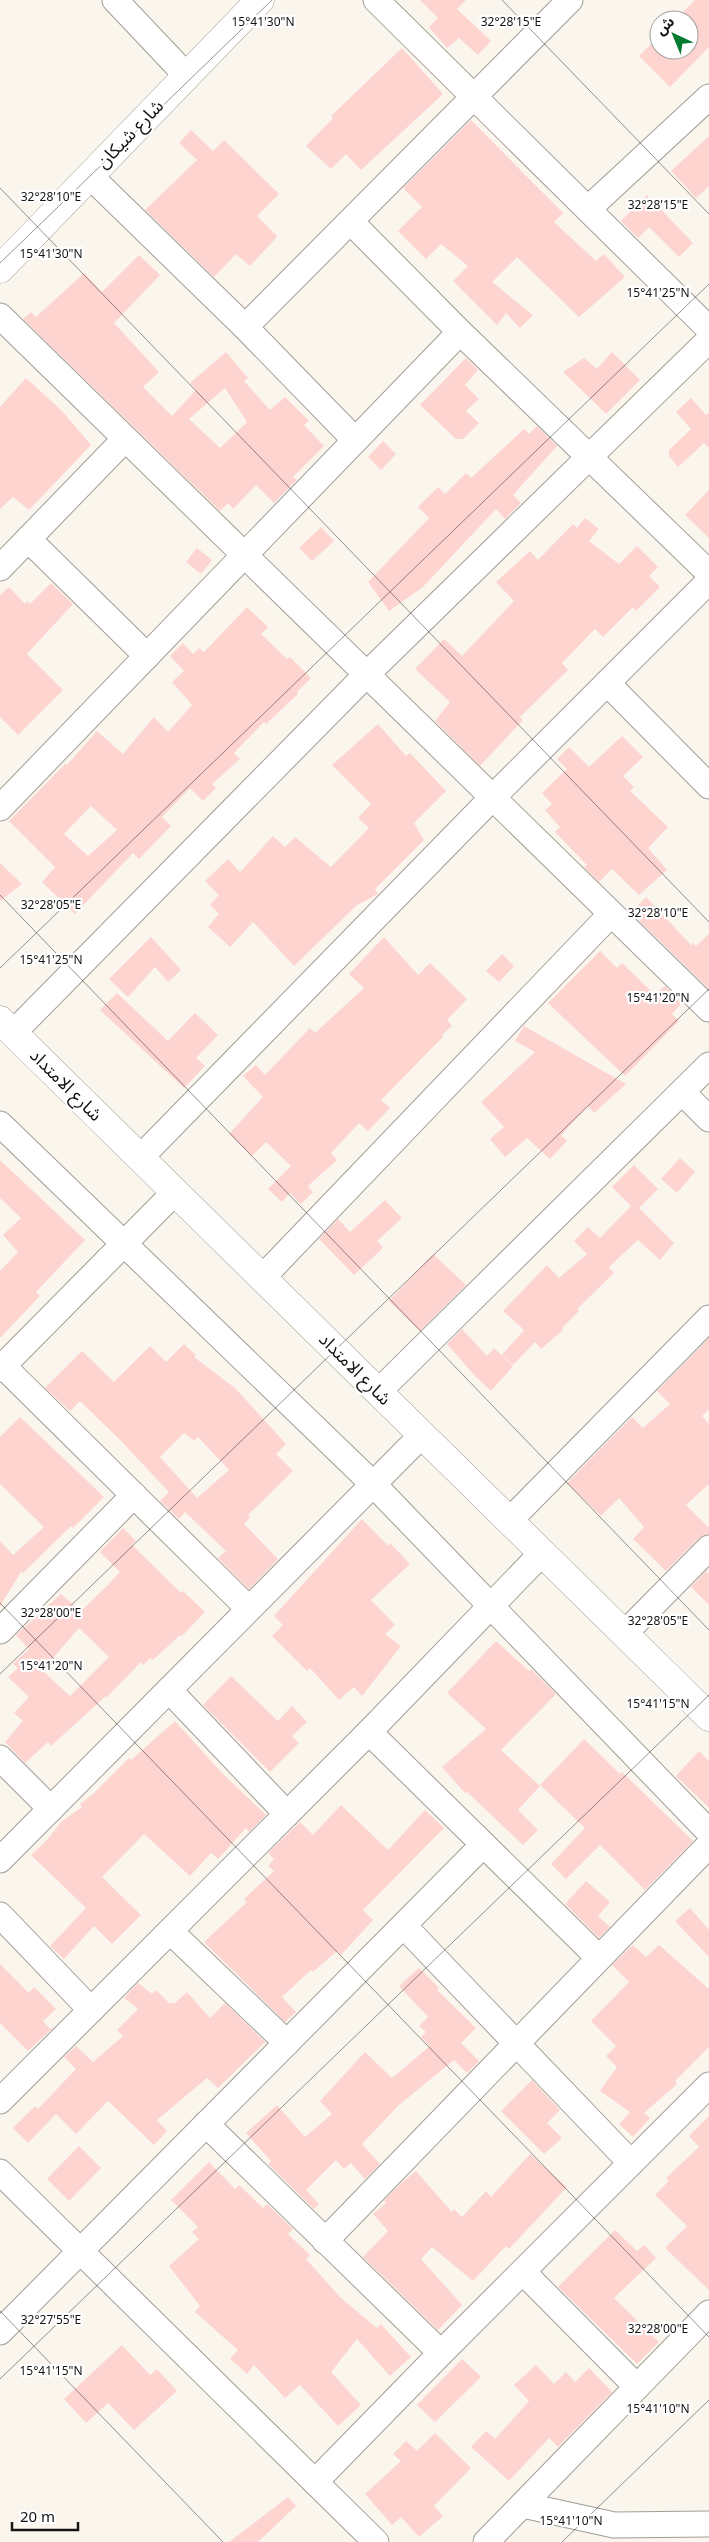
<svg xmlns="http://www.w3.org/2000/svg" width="709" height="2542" viewBox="0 0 709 2542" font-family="'Noto Sans','Noto Sans Arabic',sans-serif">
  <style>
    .building { fill: #fed4d1; fill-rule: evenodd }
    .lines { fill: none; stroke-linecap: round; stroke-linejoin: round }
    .minor-casing { stroke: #a19e96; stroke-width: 27 }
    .tertiary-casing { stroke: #a19e96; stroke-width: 29 }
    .minor { stroke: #fff; stroke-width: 25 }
    .tertiary { stroke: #fff; stroke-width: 28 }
    .ticks { fill: none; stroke: #151412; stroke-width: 1; stroke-opacity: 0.45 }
    .labels { text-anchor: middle; stroke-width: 4.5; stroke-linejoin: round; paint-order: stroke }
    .street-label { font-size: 18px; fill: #151412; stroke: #fff }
    .ticks-label { font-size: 12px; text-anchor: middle; fill: #151412; stroke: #fff; stroke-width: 4.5; stroke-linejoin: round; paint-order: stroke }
  </style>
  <rect width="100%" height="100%" fill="#faf6ee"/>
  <g class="building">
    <path d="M420 0H466L457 9 491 41 478 55 459 38 447 48 429 27 438 18Z"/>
    <path d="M695 0H709V47L670 87 639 56 659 36V50H689V20H675Z"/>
    <path d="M402 48 443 94 361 170 346 154 331 169 306 146 333 118 331 116Z"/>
    <path d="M471 120 563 213 554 222 596 261 604 254 625 277 579 317 517 257 492 282 533 315 520 328 506 313 497 325 453 281 468 266 441 244 426 259 398 231 422 207 403 188Z"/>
    <path d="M191 130 213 151 224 140 279 194 257 216 277 236 276 238 250 266 236 254 214 277 145 210 197 160 179 143Z"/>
    <path d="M709 136V186L696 198 671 171Z"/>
    <path d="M647 195 693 243 679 257 649 227 638 238 621 221Z"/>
    <path d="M139 255 160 275 114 323 159 372 143 387 172 416 196 390 190 383 226 352 248 378 244 381 270 410 285 397 309 421 304 425 324 446 293 477 297 480 274 503 256 485 233 509 228 503 220 511 23 319 31 312 36 317 84 273 102 292ZM225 388 247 422 220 448 189 419Z"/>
    <path d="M612 352 640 380 606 414 563 372 584 358 597 369Z"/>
    <path d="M466 358 478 370 465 385 479 399 466 411 479 423 463 439H456L420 405Z"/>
    <path d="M26 378 62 411 91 445 29 510 13 497 0 509V407Z"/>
    <path d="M691 398 706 415 709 413V448L704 443 678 467 669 456V450L691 429 676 412Z"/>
    <path d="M537 426 557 446 513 495 521 503 505 519 496 509 423 587 389 611 368 582 429 518 418 507 438 487 445 494 466 473 471 478 524 429 529 434Z"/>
    <path d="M383 441 396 454 381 470 368 457Z"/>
    <path d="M709 490V538L685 515Z"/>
    <path d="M585 518 599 529 589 541 619 564 637 546 658 567 649 576 660 587 636 611 633 607 603 637 595 629 562 663 568 670 520 717 523 720 480 766 435 721 450 702 415 669 444 639 462 656 514 601 496 582 530 551 538 560 573 524 577 528Z"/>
    <path d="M321 527 334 541 312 561 299 548Z"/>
    <path d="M197 548 212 560 201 574 186 562Z"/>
    <path d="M51 583 73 604 27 654 63 690 18 735 0 717V595L9 587 25 604 27 601 30 604Z"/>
    <path d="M247 607 268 627 261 634 287 659 290 657 311 678 297 692 298 694 266 724 264 722 234 753 240 759 212 784 216 788 203 801 190 788 162 817 171 826 139 859 133 853 75 914 42 882 55 867 9 821 65 764 67 765 97 731 123 754 154 717 168 732 192 705 172 682 184 671 170 656 183 643 193 654 199 648 204 652ZM91 806 117 830 88 856 64 834Z"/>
    <path d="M378 724 406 756 410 753 446 791 414 823 424 840 375 889 378 894 357 905 294 966 253 922 230 947 208 927 219 914 210 905 219 895 205 881 228 859 240 872 273 836 285 847 295 837 331 867 369 828 358 818 371 804 332 765Z"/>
    <path d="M622 736 643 757 623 776 634 787 630 791 668 827 648 848 667 870 639 895 612 869 599 882 584 867 587 865 555 832 560 827 545 810 552 804 542 793 567 769 557 759 569 747 589 767Z"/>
    <path d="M0 863 22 884 0 901Z"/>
    <path d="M646 897 691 945 693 943 696 946 709 934V989L631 913Z"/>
    <path d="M151 937 181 970 168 982 155 967 128 997 109 979Z"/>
    <path d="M384 937 418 975 430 963 467 999 447 1020 452 1026 442 1035 443 1037 381 1100 390 1108 368 1131 359 1123 331 1153 337 1160 308 1186 313 1192 301 1204 290 1193 282 1202 268 1189 291 1166 266 1142 252 1156 229 1134 263 1097 243 1076 256 1065 265 1075 310 1028 315 1033 364 988 349 974Z"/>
    <path d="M600 951 617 968 622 963 655 995 665 986 682 1003 672 1014 679 1021 625 1076 548 1003Z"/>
    <path d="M502 954 514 966 499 982 486 971Z"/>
    <path d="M117 993 168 1041 195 1013 218 1035 196 1058 205 1066 184 1088 100 1010Z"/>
    <path d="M524 1026 626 1084 594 1113 588 1106 561 1135 567 1141 550 1159 527 1138 505 1157 490 1139 504 1127 481 1102 535 1052 515 1041Z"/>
    <path d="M680 1158 695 1172 677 1193 661 1179Z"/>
    <path d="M0 1160 85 1240 36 1292 40 1296 0 1338V1271L18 1252 3 1235 21 1218 0 1198Z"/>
    <path d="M634 1165 658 1189 639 1208 674 1243 660 1260 638 1240 609 1267 614 1273 577 1309 579 1311 562 1328 563 1330 541 1349 535 1342 513 1365 502 1355 524 1330 503 1311 547 1265 559 1278 587 1254 574 1241 588 1227 600 1238 631 1206 612 1187Z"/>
    <path d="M385 1200 402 1218 377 1241 383 1248 354 1275 319 1239 338 1219 350 1232Z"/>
    <path d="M433 1254 466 1285 420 1331 389 1301Z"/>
    <path d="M462 1329 487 1356 494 1348 513 1366 491 1391 475 1376 447 1344Z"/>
    <path d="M709 1338V1409L702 1416 709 1424V1484L686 1505 709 1528V1534L699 1538 666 1571 633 1539 644 1527 619 1498 601 1516 567 1483 632 1417 643 1428 670 1404 657 1391Z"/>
    <path d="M184 1344 196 1355 194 1357 235 1388 286 1444 276 1454 293 1471 248 1515 250 1517 244 1524 278 1559 249 1589 218 1558 226 1551 185 1512 179 1519 160 1501 169 1492 120 1440 80 1401 70 1411 45 1388 82 1351 114 1382 150 1346 166 1362ZM184 1433 194 1441 198 1437 229 1470 197 1498 160 1457Z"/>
    <path d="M20 1417 104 1497 73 1528 71 1526 23 1573 21 1572 0 1606V1541L13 1555 44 1527 0 1484V1437Z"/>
    <path d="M362 1519 388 1546 390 1543 410 1564 371 1600 395 1625 385 1634 401 1646 362 1696 354 1687 339 1700 310 1668 307 1671 272 1636 283 1625 274 1616Z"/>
    <path d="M123 1528 136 1541 132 1545 181 1593 183 1591 205 1612 182 1636 180 1635 153 1660 150 1658 143 1665 141 1662 107 1697 106 1696 51 1746 48 1742 25 1763 5 1742 23 1721 14 1713 29 1697 8 1677 18 1668 13 1664 29 1649 16 1635 61 1594 81 1611 108 1585 120 1572 100 1552ZM79 1628 109 1657 70 1696 44 1672 54 1661 52 1659Z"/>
    <path d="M706 1571 709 1574V1605L691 1587Z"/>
    <path d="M496 1641 529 1671 531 1669 556 1694 501 1750 540 1786 518 1810 538 1830 523 1845 467 1792 465 1793 442 1767 486 1729 447 1693Z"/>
    <path d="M231 1676 278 1721 292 1706 307 1722 292 1736 299 1743 270 1772 203 1705Z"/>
    <path d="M175 1721 222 1773 266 1815 249 1832 246 1828 218 1859 211 1853 190 1876 144 1834 102 1877 141 1915 112 1944 94 1926 64 1959 50 1946 86 1908 31 1855 47 1840 61 1822 82 1807 80 1804 93 1794 129 1758 131 1760Z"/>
    <path d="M584 1739 620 1774 622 1772 693 1841 645 1890 600 1845 566 1879 551 1864 585 1828 540 1785Z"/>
    <path d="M699 1751 709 1761V1808L676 1776Z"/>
    <path d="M341 1805 388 1850 425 1810 444 1828 363 1910 373 1920 341 1955 337 1951 313 1972 311 1970 282 1997 296 2012 285 2022 204 1942 247 1902 244 1899 274 1871 268 1866 274 1859 268 1853 300 1822 313 1835Z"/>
    <path d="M586 1881 610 1902 598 1916 610 1927 599 1938 565 1904Z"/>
    <path d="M690 1908 709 1930V1957L675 1921Z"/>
    <path d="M633 1945 646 1957 659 1945 709 1989V2047L675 2081 677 2084 644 2113 650 2118 633 2137 619 2124 630 2112 600 2091 617 2067 606 2056 616 2046 591 2021 629 1982 612 1965Z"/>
    <path d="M0 1964 29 1993 34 1987 56 2009 43 2021 50 2029 55 2026 28 2051 0 2023Z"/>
    <path d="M419 1968 439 1988 437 1990 476 2028 461 2043 479 2061 467 2073 454 2060 399 2105 362 2144 380 2164 365 2179 351 2163 344 2169 336 2160 306 2190 319 2204 314 2209 268 2164 271 2161 246 2133 277 2105 305 2137 332 2114 320 2101 365 2052 392 2078 430 2046 421 2037 426 2032 419 2026 428 2017 399 1986Z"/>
    <path d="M138 1983 152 1994 156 1990 170 2004 172 2002 174 2004 187 1992 210 2018 225 2003 265 2042 218 2088 207 2078 157 2120 167 2131 154 2145 108 2101 76 2134 56 2114 28 2143 13 2128 35 2106 38 2109 76 2069 64 2057 76 2046 93 2062 123 2036 117 2030 138 2009 124 1998Z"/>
    <path d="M532 2080 560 2110 547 2123 562 2138 544 2154 501 2111Z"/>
    <path d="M709 2116V2290L665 2248 687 2226 655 2195 669 2181 666 2178 699 2147 689 2136Z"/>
    <path d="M79 2146 101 2168 69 2201 47 2179Z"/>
    <path d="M530 2154 567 2187 509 2249 506 2246 473 2281 432 2247 421 2259 462 2305 438 2330 363 2257 388 2231 373 2214 386 2203 384 2200 399 2185 416 2171 452 2212 454 2209 462 2217 486 2191 491 2197Z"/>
    <path d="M209 2162 235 2189 239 2185 263 2208 267 2204 293 2229 288 2234 310 2255 306 2259 341 2298 377 2328 381 2324 411 2357 390 2376 357 2339 331 2372 361 2405 338 2426 300 2385 285 2398 254 2365 247 2374 230 2359 238 2350 195 2312 200 2306 169 2266 199 2239 192 2232 198 2227 171 2200Z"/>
    <path d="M615 2230 637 2251 644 2245 656 2258 614 2298 659 2342 637 2364 558 2287Z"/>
    <path d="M122 2345 150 2375 157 2369 177 2391 134 2430 108 2403 86 2423 64 2399Z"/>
    <path d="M462 2359 481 2377 435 2422 417 2405Z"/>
    <path d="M536 2365 554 2384 566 2372 575 2382 589 2368 612 2392 558 2447 549 2438 509 2481 471 2447 486 2431 495 2439 529 2401 514 2385Z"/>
    <path d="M435 2433 471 2468 434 2506 443 2516 419 2537 401 2517 392 2525 365 2494 401 2461 393 2454 406 2441 417 2451Z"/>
    <path d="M288 2497 296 2506 258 2542H229Z"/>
  </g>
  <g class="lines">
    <defs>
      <g id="minor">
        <path d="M115 0 186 75"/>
        <path d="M376 0 709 329"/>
        <path d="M90 176 245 327 355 440"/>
        <path d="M588 209 709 97"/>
        <path d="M351 222 460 332 709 573"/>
        <path d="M0 316 709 1009"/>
        <path d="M245 327 570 0"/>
        <path d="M28 539 147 656"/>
        <path d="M0 568 125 439"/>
        <path d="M607 683 709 786"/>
        <path d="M0 808 460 332"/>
        <path d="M13 1033 366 675 709 340"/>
        <path d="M682 1092 709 1119"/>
        <path d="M0 1124 373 1484 709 1832"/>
        <path d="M140 1158 492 798 709 581"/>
        <path d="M262 1278 611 914"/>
        <path d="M0 1363 249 1609"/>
        <path d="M0 1369 175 1192"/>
        <path d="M378 1392 709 1065"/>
        <path d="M509 1521 709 1318"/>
        <path d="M0 1631 134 1495"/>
        <path d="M624 1634 709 1548"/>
        <path d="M169 1690 287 1814"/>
        <path d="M369 1732 598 1957"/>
        <path d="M0 1758 51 1809"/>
        <path d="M0 1860 422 1435"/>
        <path d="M0 1915 91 2010"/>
        <path d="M404 1926 631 2163"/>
        <path d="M170 1931 287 2043"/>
        <path d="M0 2101 369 1732 542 1553"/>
        <path d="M206 2124 441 2353"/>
        <path d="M0 2172 376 2542"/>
        <path d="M325 2241 709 1845"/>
        <path d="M523 2272 637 2387"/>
        <path d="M0 2332 483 1845"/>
        <path d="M315 2482 441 2353 709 2085"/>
        <path d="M523 2505 614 2525 709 2524"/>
        <path d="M486 2542 709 2313"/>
      </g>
      <g id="tertiary">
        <path d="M0 269 260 0"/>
        <path d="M0 1020 709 1717"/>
      </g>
    </defs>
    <use href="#minor" class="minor-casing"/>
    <use href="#tertiary" class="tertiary-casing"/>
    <use href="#minor" class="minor"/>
    <use href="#tertiary" class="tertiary"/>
  </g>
  <path class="ticks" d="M502 0 709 214M0 188 709 922M0 263 272 0M0 895 709 1630M0 968 709 284M0 1603 709 2337M0 1674 709 989M0 2311 223 2542M0 2379 709 1695M562 2542 709 2400"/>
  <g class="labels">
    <g class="street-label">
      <text transform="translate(130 134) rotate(-46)" y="6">شارع شيكان</text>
      <text transform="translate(66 1085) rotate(45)" y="6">شارع الامتداد</text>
      <text transform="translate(355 1369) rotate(45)" y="6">شارع الامتداد</text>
    </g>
  </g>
  <g class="ticks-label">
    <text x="263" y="26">15°41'30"N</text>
    <text x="511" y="26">32°28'15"E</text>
    <text x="51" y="201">32°28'10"E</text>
    <text x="658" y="209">32°28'15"E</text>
    <text x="51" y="258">15°41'30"N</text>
    <text x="658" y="297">15°41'25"N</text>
    <text x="51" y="909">32°28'05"E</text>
    <text x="658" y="917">32°28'10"E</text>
    <text x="51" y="964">15°41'25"N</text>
    <text x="658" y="1002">15°41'20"N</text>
    <text x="51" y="1617">32°28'00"E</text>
    <text x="658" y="1625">32°28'05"E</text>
    <text x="51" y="1670">15°41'20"N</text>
    <text x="658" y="1708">15°41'15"N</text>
    <text x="51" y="2324">32°27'55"E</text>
    <text x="658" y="2333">32°28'00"E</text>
    <text x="51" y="2375">15°41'15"N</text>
    <text x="658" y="2413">15°41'10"N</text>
    <text x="571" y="2525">15°41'10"N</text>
  </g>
  <g transform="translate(674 35) rotate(316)"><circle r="24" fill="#ffffff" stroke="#a1a1a0"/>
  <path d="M0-4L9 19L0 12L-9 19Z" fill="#027b31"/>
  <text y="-8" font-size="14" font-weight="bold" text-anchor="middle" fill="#151412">ش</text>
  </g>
  <path d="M12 2522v8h66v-8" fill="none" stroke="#151412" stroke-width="2.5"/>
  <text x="20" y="2522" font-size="15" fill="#151412" stroke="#ffffff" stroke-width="4" paint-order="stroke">20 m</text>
</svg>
